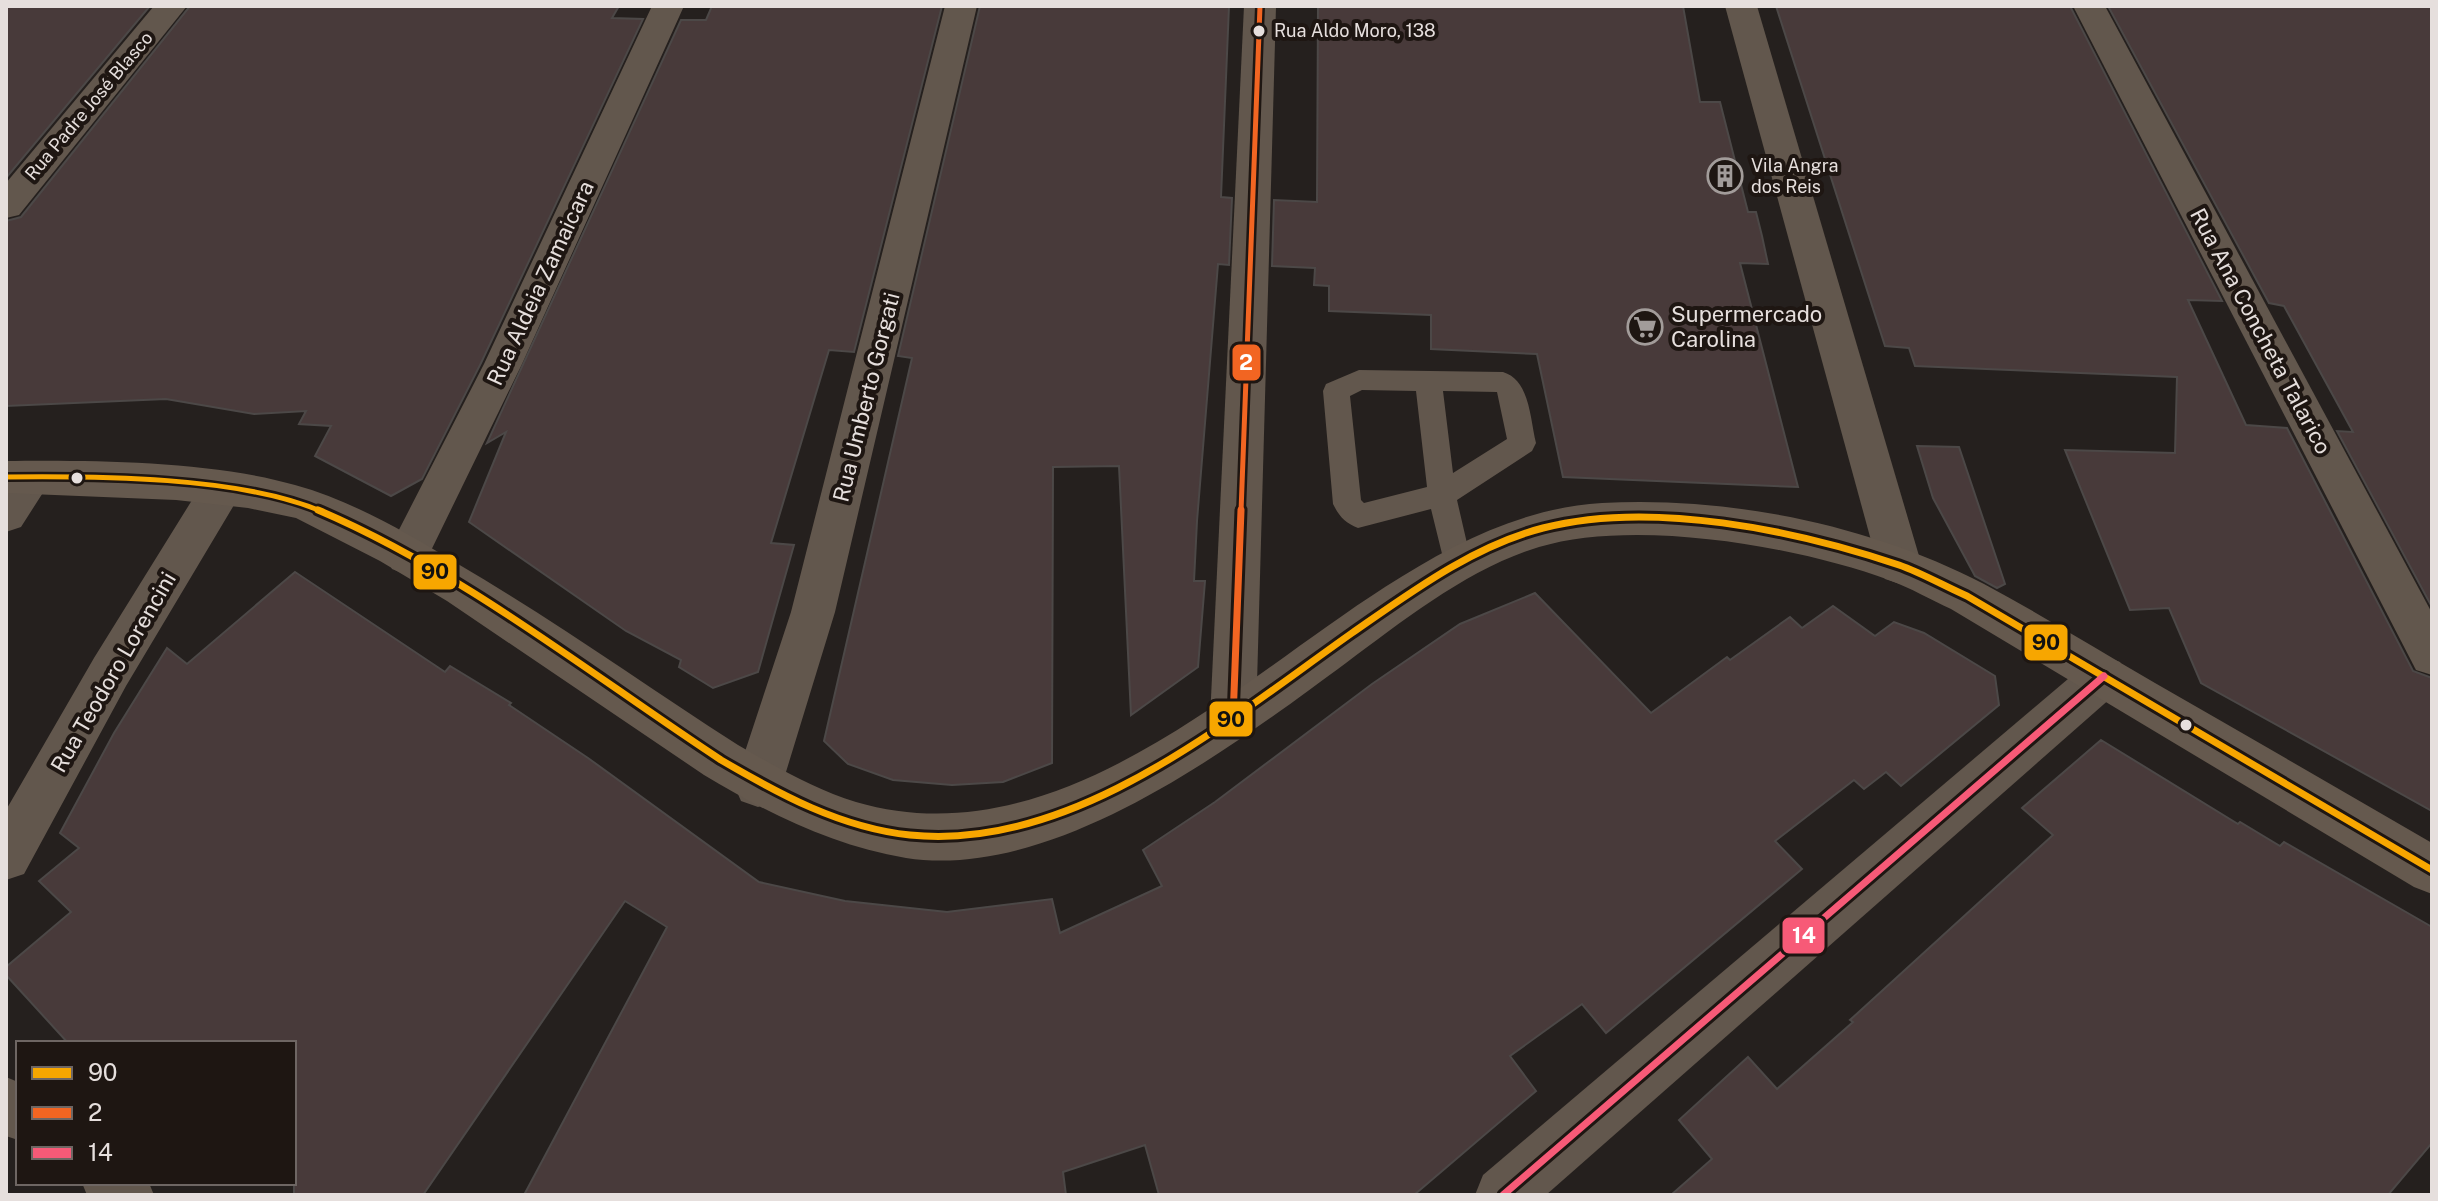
<svg xmlns="http://www.w3.org/2000/svg" width="2438" height="1201" viewBox="0 0 2438 1201" font-family="'Public Sans',sans-serif">
  <style>
    .building { fill: #483a3a; stroke: #4c4847; stroke-width: 2 }
    .lines { fill: none; stroke-linecap: round; stroke-linejoin: round }
    .lane { fill: #62574d; fill-rule: evenodd }
    .street { fill: #62574d; fill-rule: evenodd }
    .secondary { fill: #65594e; fill-rule: evenodd }
    .bus-1-far1-casing { stroke: #1e1612; stroke-width: 10 }
    .bus-1-casing { stroke: #1e1612; stroke-width: 13 }
    .bus-2-far1-casing { stroke: #1e1612; stroke-width: 10 }
    .bus-2-casing { stroke: #1e1612; stroke-width: 13 }
    .bus-3-casing { stroke: #1e1612; stroke-width: 13 }
    .bus-1-far1 { stroke: #f7a600; stroke-width: 5 }
    .bus-1 { stroke: #f7a600; stroke-width: 7 }
    .bus-2-far1 { stroke: #f26522; stroke-width: 5 }
    .bus-2 { stroke: #f26522; stroke-width: 7 }
    .bus-3 { stroke: #f75a77; stroke-width: 7 }
    .bus-dot { fill: #e6dfdd; stroke: #1e1612; stroke-width: 3 }
    .labels { text-anchor: middle; stroke-width: 8; stroke-linejoin: round; paint-order: stroke }
    .far-bus-label { font-size: 18px; fill: #e6dfdd; stroke: #1e1612; text-anchor: start }
    .far-street-label { font-size: 18px; fill: #e6dfdd; stroke: #1e1612 }
    .far-poi-label { font-size: 18px; fill: #e6dfdd; stroke: #1e1612; text-anchor: start }
    .street-label { font-size: 22px; fill: #e6dfdd; stroke: #1e1612 }
    .poi-label { font-size: 22px; fill: #e6dfdd; stroke: #1e1612; text-anchor: start }
    .line-badge { stroke: #1e1612; stroke-width: 3 }
    .badge-label { font-size: 22px; text-anchor: middle; font-weight: bold; fill: #fff }
    .pale-badge-label { font-size: 22px; text-anchor: middle; font-weight: bold; fill: #111 }
  </style>
  <rect width="100%" height="100%" fill="#25201e"/>
  <g class="building">
    <path d="M6 6H150L6 178Z"/>
    <path d="M190 6H619L612 18 643 19 481 363 422 479 391 496 315 456 331 426 299 424 306 411 254 414 166 399 6 406V221L21 217Z"/>
    <path d="M712 6H942L854 352 829 350 771 543 794 545 758 672 713 688 679 667 681 660 626 631 469 522 506 432 487 443 681 20H706Z"/>
    <path d="M980 6H1229L1221 197 1232 198 1229 265 1218 264 1197 521 1194 581H1205L1198 667 1131 715 1119 466 1053 467 1052 763 1003 782 952 785 893 780 848 764 824 741 912 358 898 356Z"/>
    <path d="M1318 6H1683L1700 102H1720L1748 212H1756L1762 236 1768 264 1740 263 1798 487 1563 477 1537 354 1431 349V315L1329 311V286L1314 285 1315 268 1272 266 1274 200 1317 202Z"/>
    <path d="M1776 6H2070L2222 301 2188 300 2246 425 2287 428 2413 671 2432 678V811L2201 683 2169 608 2130 610 2065 450 2175 453 2177 377 1915 366 1909 348 1885 346Z"/>
    <path d="M2108 6H2432V607L2337 431 2353 432 2284 306 2269 303Z"/>
    <path d="M1917 446 1959 447 2005 584 1997 588 1975 576 1933 498Z"/>
    <path d="M295 572 445 672 450 666 511 703 509 705 588 758 759 882 845 901 947 912 1052 899 1060 933 1162 886 1143 850 1215 802 1372 684 1460 624 1535 593 1651 713 1727 657 1730 660 1790 617 1802 628 1833 606 1875 636 1894 622 1924 633 1995 676 1999 705 1901 786 1886 772 1864 789 1854 780 1775 841 1802 869 1606 1033 1582 1004 1510 1056 1536 1091 1414 1195H1159L1145 1145 1063 1172 1066 1195H524L667 927 625 901 423 1195H294V1043H68L6 975V967L71 912 39 881 79 848 60 833 114 733 167 648 187 664Z"/>
    <path d="M2101 740 2238 824 2240 822 2280 846 2284 842 2432 927V1143L2388 1195H1671L1712 1159 1679 1120 1748 1057 1777 1089 1853 1022 1850 1020 2053 835 2022 808Z"/>
  </g>
  <g class="lines">
    <path class="lane" d="M1359 370 1503 372C1530 380 1530 419 1536 443L1532 451 1457 500 1472 565 1467 574 1457 577 1447 574 1431 509 1358 528C1345 523 1339 516 1333 504L1323 391 1326 384ZM1362 390 1416 391 1427 487 1364 503 1361 500 1350 396ZM1443 391 1497 392 1507 439 1453 473Z"/>
    <g class="street">
      <path d="M154 6H187L19 215 6 218V183Z"/>
      <path d="M652 6H684L522 364 422 569 407 575 392 569 385 557 484 364Z"/>
      <path d="M945 6H977L835 612 782 785 775 801 758 807 741 801 734 785 791 612Z"/>
      <path d="M1244 6H1276L1256 719 1249 734 1233 740 1217 734 1210 719Z"/>
      <path d="M1725 6H1757L1922 566 1915 579 1900 584 1885 579 1878 566Z"/>
      <path d="M2073 6H2105L2432 613V675L2416 670Z"/>
      <path d="M32 461 47 465 53 477 21 527 6 532C6 502 0 472 32 461Z"/>
      <path d="M222 472 237 476 243 488 237 500 126 686 24 874 6 880V810L94 658 207 476Z"/>
      <path d="M2104 656 2120 662 2127 676 2120 690 1546 1195H1475L1483 1175 2088 662Z"/>
      <path d="M6 1077 18 1082V1140L6 1136Z"/>
      <path d="M82 1183H149L154 1195H87Z"/>
    </g>
    <path class="secondary" d="M6 461C93 460 212 461 295 485 353 501 407 533 458 564 554 620 645 685 738 745 776 767 814 789 856 802 1055 860 1231 686 1385 587 1452 544 1522 508 1602 503 1730 496 1871 525 1984 584 2042 615 2098 650 2155 683 2248 736 2340 790 2432 843V894L2414 887 1951 609C1931 600 1911 588 1889 580 1797 546 1635 518 1539 547 1469 568 1404 620 1346 663 1232 747 1055 881 906 858 833 846 767 813 704 775L447 601 380 561 296 518 248 508 176 500 6 493Z"/>
    <defs>
      <path id="bus-1-far1" d="M6 477C96 476 241 476 323 512"/>
      <path id="bus-1" d="M318 510C463 572 590 674 721 760 779 794 841 828 910 835 1073 852 1227 721 1352 633 1411 592 1473 546 1543 528 1651 500 1795 530 1899 565 1922 573 1944 586 1967 596L2432 870"/>
      <path id="bus-2-far1" d="M1241 512 1260 6"/>
      <path id="bus-2" d="M1233 719 1241 510"/>
      <path id="bus-3" d="M1503 1195 2104 676"/>
    </defs>
    <use href="#bus-1-far1" class="bus-1-far1-casing"/>
    <use href="#bus-1" class="bus-1-casing"/>
    <use href="#bus-2-far1" class="bus-2-far1-casing"/>
    <use href="#bus-2" class="bus-2-casing"/>
    <use href="#bus-3" class="bus-3-casing"/>
    <use href="#bus-1-far1" class="bus-1-far1"/>
    <use href="#bus-1" class="bus-1"/>
    <use href="#bus-2-far1" class="bus-2-far1"/>
    <use href="#bus-2" class="bus-2"/>
    <use href="#bus-3" class="bus-3"/>
  </g>
  <defs>
    <symbol id="building-ring" viewBox="-11 -11 22 22"><circle r="9.5" fill="#1e1612" stroke="#a29c9a" stroke-width="1.5"/><path d="M-4-6H4V6H1V3H-1V6H-4ZM-2.5-4.3h1.7v1.8h-1.7ZM.8-4.3h1.7v1.8H.8ZM-2.5-1h1.7V.8h-1.7ZM.8-1h1.7V.8H.8Z" fill="#a29c9a"/></symbol>
    <symbol id="supermarket-ring" viewBox="-11 -11 22 22"><circle r="9.5" fill="#1e1612" stroke="#a29c9a" stroke-width="1.5"/><path d="M-6-5.5h2.5l.6 2H6L4.5 2H-2.5L-4.4-4H-6ZM-1.5 3.2a1.3 1.3 0 1 0 .1 0ZM3 3.2a1.3 1.3 0 1 0 .1 0Z" fill="#a29c9a"/></symbol>
  </defs>
  <g fill-rule="evenodd">
    <use href="#building-ring" x="1705" y="156" width="40" height="40"/>
    <use href="#supermarket-ring" x="1625" y="307" width="40" height="40"/>
  </g>
  <g class="bus-dot">
    <circle cx="1259" cy="31" r="7"/>
    <circle cx="77" cy="478" r="7"/>
    <circle cx="2186" cy="725" r="7"/>
  </g>
  <g class="labels">
    <g class="far-bus-label">
      <text x="1274" y="37">Rua Aldo Moro, 138</text>
    </g>
    <g class="far-street-label">
      <text transform="translate(89 106) rotate(-50)" y="6">Rua Padre José Blasco</text>
    </g>
    <g class="far-poi-label">
      <text x="1751" y="172">Vila Angra<tspan x="1751" dy="21">dos Reis</tspan></text>
    </g>
    <g class="street-label">
      <text transform="translate(540 283) rotate(-65)" y="8">Rua Aldeia Zamaicara</text>
      <text transform="translate(2261 331) rotate(62)" y="8">Rua Ana Concheta Talarico</text>
      <text transform="translate(866 397) rotate(-76)" y="8">Rua Umberto Gorgati</text>
      <text transform="translate(113 672) rotate(-60)" y="8">Rua Teodoro Lorencini</text>
    </g>
    <g class="poi-label">
      <text x="1671" y="322">Supermercado<tspan x="1671" dy="25">Carolina</tspan></text>
    </g>
  </g>
  <g class="line-badge">
    <rect x="1231" y="343" width="31" height="39" rx="8" fill="#f26522"/>
    <rect x="412" y="553" width="46" height="38" rx="8" fill="#f7a600"/>
    <rect x="2023" y="623" width="46" height="39" rx="8" fill="#f7a600"/>
    <rect x="1208" y="700" width="46" height="38" rx="8" fill="#f7a600"/>
    <rect x="1781" y="916" width="45" height="39" rx="8" fill="#f75a77"/>
  </g>
  <g class="badge-label">
    <text x="1246" y="370">2</text>
    <text x="1804" y="943">14</text>
  </g>
  <g class="pale-badge-label">
    <text x="435" y="579">90</text>
    <text x="2046" y="650">90</text>
    <text x="1231" y="727">90</text>
  </g>
  <rect width="2438" height="1201" fill="none" stroke="#e6dfdd" stroke-width="16"/>
  <rect x="16" y="1041" width="280" height="144" fill="#1e1612" stroke="#6e6663" stroke-width="2"/>
  <rect x="32" y="1067" width="40" height="12" fill="#f7a600" stroke="#6e6663" stroke-width="2"/>
  <text x="88" y="1081" font-size="24" fill="#e6dfdd">90</text>
  <rect x="32" y="1107" width="40" height="12" fill="#f26522" stroke="#6e6663" stroke-width="2"/>
  <text x="88" y="1121" font-size="24" fill="#e6dfdd">2</text>
  <rect x="32" y="1147" width="40" height="12" fill="#f75a77" stroke="#6e6663" stroke-width="2"/>
  <text x="88" y="1161" font-size="24" fill="#e6dfdd">14</text>
</svg>
